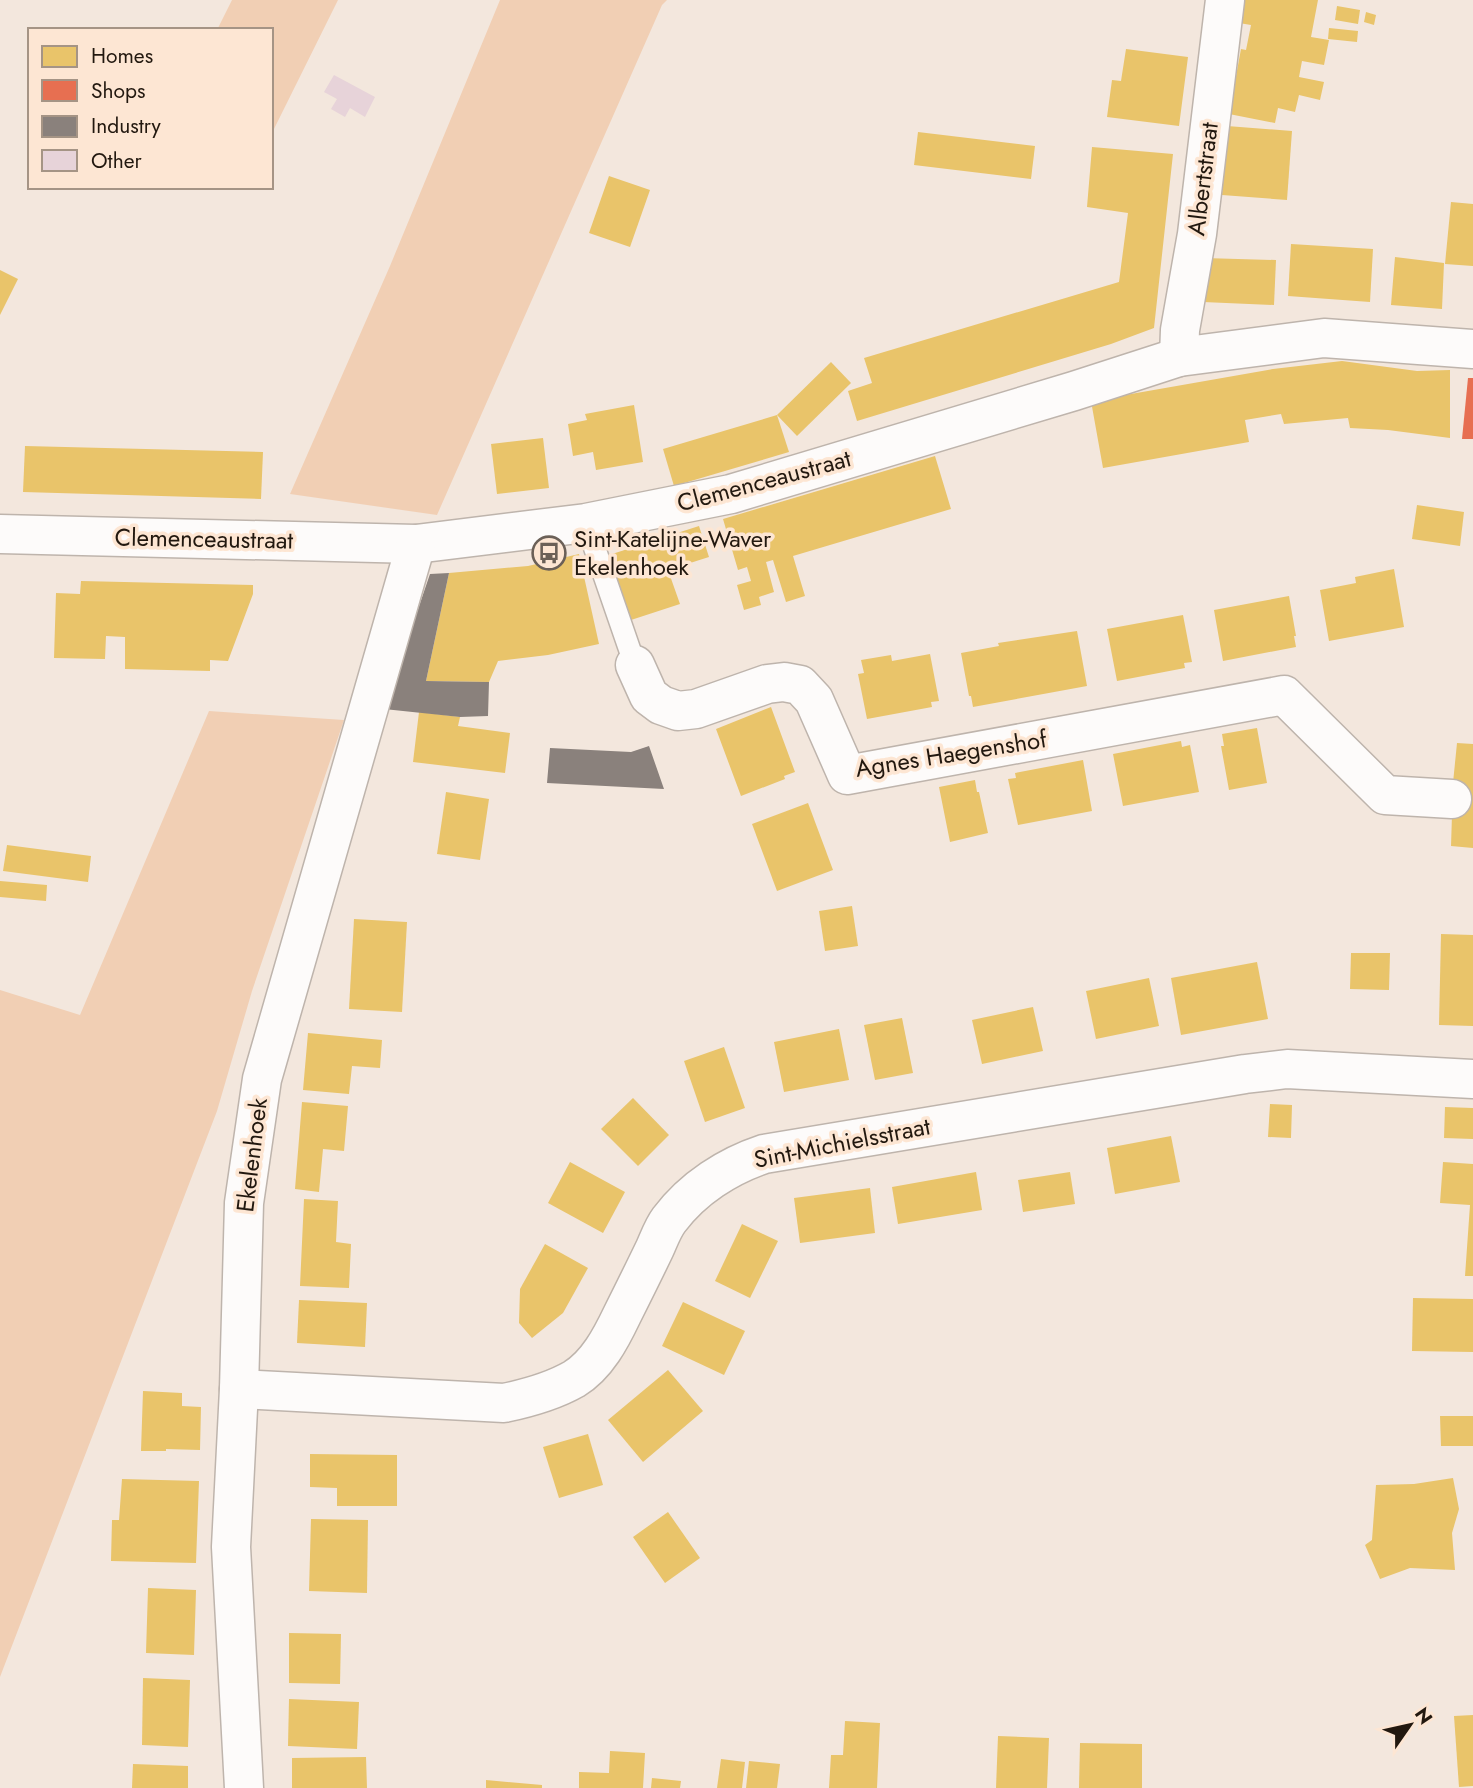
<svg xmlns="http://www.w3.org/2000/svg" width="1473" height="1788" viewBox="0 0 1473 1788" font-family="Jost,sans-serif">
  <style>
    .green { fill: #f1cfb4 }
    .homes { fill: #e9c46a }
    .shops { fill: #e76f51 }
    .industry { fill: #8a817c }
    .building { fill: #e7d3d9 }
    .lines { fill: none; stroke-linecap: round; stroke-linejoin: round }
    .service-casing { stroke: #beb4ac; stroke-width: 24 }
    .minor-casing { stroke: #beb4ac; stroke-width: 41 }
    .service { stroke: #fdfbfa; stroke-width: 21 }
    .minor { stroke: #fdfbfa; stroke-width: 38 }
    .labels { text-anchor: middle; stroke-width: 7; stroke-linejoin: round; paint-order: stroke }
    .street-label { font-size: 24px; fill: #22180f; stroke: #fde6d3 }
    .poi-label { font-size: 24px; fill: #22180f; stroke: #fde6d3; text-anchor: start }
  </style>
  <rect width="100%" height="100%" fill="#f3e7dd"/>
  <g class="green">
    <path d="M232 0H338L271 135V30H217Z"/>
    <path d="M500 0H667L662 5 437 515 290 494 390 266Z"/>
    <path d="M209 711 344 720 252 991 217 1111 0 1677V990L80 1015Z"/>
  </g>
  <g class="homes">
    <path d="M1244 0H1318L1311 37 1329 40 1324 65 1302 61 1299 77 1324 82 1320 100 1299 95 1295 112 1278 108 1275 123 1229 114 1241 49 1246 50 1251 25 1239 23Z"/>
    <path d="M1337 6 1360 10 1358 24 1335 20Z"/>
    <path d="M1366 12 1376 15 1374 25 1364 22Z"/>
    <path d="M1329 28 1358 31 1357 42 1328 39Z"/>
    <path d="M1126 49 1188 57 1179 126 1107 117 1112 80 1121 81Z"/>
    <path d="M1227 126 1292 131 1287 200 1222 195Z"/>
    <path d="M918 132 1035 146 1031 179 914 165Z"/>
    <path d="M1092 147 1173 154 1154 328 1111 344 857 421 848 391 872 383 864 358 1119 282 1128 213 1087 207Z"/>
    <path d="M609 176 650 190 630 247 589 233Z"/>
    <path d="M1451 202 1473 204V266L1445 264Z"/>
    <path d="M1291 244 1373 249 1370 302 1288 296Z"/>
    <path d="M1395 257 1444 263 1442 309 1391 305Z"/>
    <path d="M1204 258 1276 260 1274 305 1203 302Z"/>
    <path d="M0 270 18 279 0 315Z"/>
    <path d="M1342 361 1417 371 1450 370V438L1388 430 1350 428 1348 418 1284 424 1281 414 1245 420 1249 442 1103 468 1091 401 1273 369Z"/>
    <path d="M831 362 851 383 797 436 777 415Z"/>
    <path d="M634 405 643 462 596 470 593 452 573 456 568 424 587 420 585 414Z"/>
    <path d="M777 415 789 452 674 486 663 449Z"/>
    <path d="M543 438 549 488 497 494 491 444Z"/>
    <path d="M25 446 263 452 261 499 23 492Z"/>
    <path d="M935 456 951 509 793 556 805 596 786 602 773 560 766 562 774 592 759 597 761 605 744 610 737 585 751 581 747 567 738 570 723 519Z"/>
    <path d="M1417 505 1464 512 1460 546 1412 539Z"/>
    <path d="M699 526 709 557 668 570 680 604 631 620 609 555Z"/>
    <path d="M579 554 599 644 548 655 498 661 489 682 426 681 449 573 528 566Z"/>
    <path d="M1394 569 1404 627 1329 641 1320 590 1356 583 1355 577Z"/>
    <path d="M81 581 253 585V594L228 661 210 660V671L125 669V637L106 636 105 659 54 658 56 593 80 594Z"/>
    <path d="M1289 596 1296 636H1294L1296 647 1223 661 1214 610Z"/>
    <path d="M1183 615 1192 662 1184 663 1185 668 1117 681 1107 629Z"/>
    <path d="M1077 631 1087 686 973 707 971 696H969L961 653 999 646 998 643Z"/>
    <path d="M930 654 939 701 931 702 932 707 867 719 858 674 864 673 861 660 891 655 892 661Z"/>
    <path d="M771 707 795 772 784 776 785 779 741 796 716 729Z"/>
    <path d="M419 712 460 717 458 726 510 733 505 773 413 762Z"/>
    <path d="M1257 728 1267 783 1229 790 1221 746H1224L1222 734Z"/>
    <path d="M1181 741 1182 747 1190 745 1199 792 1123 806 1113 754Z"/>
    <path d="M1457 743 1473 744V848L1451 846 1453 783Z"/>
    <path d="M1083 760 1092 811 1018 825 1008 779 1016 778 1015 773Z"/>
    <path d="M975 780 977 792H979L988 833 950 842 939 787Z"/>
    <path d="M446 792 489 799 480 860 437 854Z"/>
    <path d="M808 803 833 870 777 891 752 824Z"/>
    <path d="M7 845 91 856 88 882 3 871Z"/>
    <path d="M0 881 47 885 46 901 0 897Z"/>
    <path d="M852 906 858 946 825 951 819 911Z"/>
    <path d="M354 919 407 922 402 1012 349 1009Z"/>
    <path d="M1441 934 1473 935V1026L1439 1025Z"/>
    <path d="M1351 953H1390L1389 990 1350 989Z"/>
    <path d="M1257 962 1268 1019 1181 1035 1171 978Z"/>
    <path d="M1149 978 1159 1026 1096 1039 1086 991Z"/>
    <path d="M1033 1007 1043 1051 982 1064 972 1020Z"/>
    <path d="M902 1018 913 1073 875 1080 864 1025Z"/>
    <path d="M839 1029 849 1080 784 1092 774 1042Z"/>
    <path d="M308 1033 382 1040 380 1068 352 1066 349 1094 303 1090Z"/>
    <path d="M724 1047 745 1108 705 1122 684 1061Z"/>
    <path d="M633 1098 669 1135 638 1166 601 1129Z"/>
    <path d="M302 1102 348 1106 344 1151 323 1149 319 1192 295 1189Z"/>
    <path d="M1270 1104 1292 1105 1291 1138 1268 1137Z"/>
    <path d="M1445 1107 1473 1108V1139L1444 1138Z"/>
    <path d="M1171 1136 1180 1182 1115 1194 1107 1148Z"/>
    <path d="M570 1162 625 1192 603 1233 548 1203Z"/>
    <path d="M1443 1162 1473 1164V1276H1465L1470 1205 1440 1203Z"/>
    <path d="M976 1172 982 1210 898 1224 892 1187Z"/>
    <path d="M1070 1172 1075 1204 1023 1212 1018 1180Z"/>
    <path d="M870 1188 875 1233 800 1243 794 1198Z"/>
    <path d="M304 1199 338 1201 336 1242 351 1244 349 1288 300 1286Z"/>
    <path d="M742 1224 778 1241 750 1298 715 1281Z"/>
    <path d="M545 1244 588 1268 563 1313 532 1338 519 1323 520 1289Z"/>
    <path d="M1413 1298 1473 1299V1352L1412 1351Z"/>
    <path d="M299 1300 367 1303 365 1347 297 1343Z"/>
    <path d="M683 1302 745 1331 724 1375 662 1346Z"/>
    <path d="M668 1370 703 1411 643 1462 608 1420Z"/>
    <path d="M143 1391 182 1393V1406L201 1407 200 1450 166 1449V1451H141Z"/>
    <path d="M1440 1416H1473V1446H1441Z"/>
    <path d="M588 1434 603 1485 559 1498 543 1447Z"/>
    <path d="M310 1454 397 1455V1506H337V1488L310 1487Z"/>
    <path d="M1453 1478 1459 1509 1452 1533 1455 1570 1410 1568 1380 1579 1365 1545 1372 1540 1376 1485 1414 1484Z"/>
    <path d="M122 1479 199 1481 196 1563 111 1561 112 1520H119Z"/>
    <path d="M668 1512 700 1558 665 1583 633 1537Z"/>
    <path d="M311 1519 368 1520 367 1593 309 1591Z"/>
    <path d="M148 1588 196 1590 194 1655 146 1653Z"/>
    <path d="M289 1633 341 1634 340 1684 289 1683Z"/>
    <path d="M143 1678 190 1680 188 1747 142 1745Z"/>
    <path d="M289 1699 359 1702 357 1749 288 1746Z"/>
    <path d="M1473 1715V1786L1459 1787 1454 1716Z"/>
    <path d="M845 1721 880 1723 877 1788H829L831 1755H843Z"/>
    <path d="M998 1736 1049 1738 1047 1788H996Z"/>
    <path d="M1080 1743 1142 1744V1788H1079Z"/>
    <path d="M610 1751 645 1753 643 1788H579V1772L609 1773Z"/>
    <path d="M366 1757 367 1788H292V1758Z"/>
    <path d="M721 1759 745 1762 742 1788H717Z"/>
    <path d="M749 1761 780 1764 777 1788H746Z"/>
    <path d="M133 1764 188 1766V1788H132Z"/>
    <path d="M652 1778 681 1781 680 1788H651Z"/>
    <path d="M486 1780 542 1785V1788H486Z"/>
  </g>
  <path class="shops" d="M1468 378H1473V439H1462Z"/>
  <g class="industry">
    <path d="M449 573 426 681 489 682 488 716 460 717 384 709 430 574Z"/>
    <path d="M649 746 664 789 547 783 550 748 631 752Z"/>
  </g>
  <path class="building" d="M334 75 375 97 365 117 350 108 345 117 331 109 337 99 324 92Z"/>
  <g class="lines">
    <defs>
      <path id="service" d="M586 523 635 665"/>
      <g id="minor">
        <path d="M1179 357 1180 330 1197 234 1225 0"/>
        <path d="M0 534 416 544 586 523 731 494 1074 391 1179 357 1324 338 1473 349"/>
        <path d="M635 665 649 696 661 705 678 711 696 709 767 684 784 682 800 685 814 700 847 775 1284 695 1385 795 1452 799"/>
        <path d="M239 1389 504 1403C528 1398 553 1391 574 1379 597 1365 611 1338 622 1315 633 1293 644 1271 655 1248 659 1239 663 1228 669 1220 693 1188 728 1166 764 1154L1245 1074 1287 1069 1473 1079"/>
        <path d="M244 1788 231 1547 239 1389 244 1203 262 1079 416 544"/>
      </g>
    </defs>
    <use href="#service" class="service-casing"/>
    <use href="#minor" class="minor-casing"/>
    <use href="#service" class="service"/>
    <use href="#minor" class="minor"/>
  </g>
  <defs>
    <symbol id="bus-ring" viewBox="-11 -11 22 22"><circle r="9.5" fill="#fde6d3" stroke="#6b6057" stroke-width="1.5"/><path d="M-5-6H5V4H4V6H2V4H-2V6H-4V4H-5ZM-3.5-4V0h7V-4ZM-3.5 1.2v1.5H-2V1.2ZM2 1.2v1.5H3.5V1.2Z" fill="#6b6057"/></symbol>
  </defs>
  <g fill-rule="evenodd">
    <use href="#bus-ring" x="530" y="534" width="38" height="38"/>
  </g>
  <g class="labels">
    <g class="street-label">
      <text transform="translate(1203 179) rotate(-83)" y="8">Albertstraat</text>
      <text transform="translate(764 481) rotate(-15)" y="8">Clemenceaustraat</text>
      <text transform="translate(204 539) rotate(1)" y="8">Clemenceaustraat</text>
      <text transform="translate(951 754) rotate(-9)" y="8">Agnes Haegenshof</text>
      <text transform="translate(842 1143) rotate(-11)" y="8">Sint-Michielsstraat</text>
      <text transform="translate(252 1155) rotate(-83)" y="8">Ekelenhoek</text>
    </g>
    <g class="poi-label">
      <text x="574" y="547">Sint-Katelijne-Waver<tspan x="574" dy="28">Ekelenhoek</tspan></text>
    </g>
  </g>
  <rect x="28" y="28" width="245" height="161" fill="#fde6d3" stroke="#a59485" stroke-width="2"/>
  <rect x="42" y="46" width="35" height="21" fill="#e9c46a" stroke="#a59485" stroke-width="2"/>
  <text x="91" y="63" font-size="21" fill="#22180f">Homes</text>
  <rect x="42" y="80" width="35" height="21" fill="#e76f51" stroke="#a59485" stroke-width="2"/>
  <text x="91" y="98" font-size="21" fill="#22180f">Shops</text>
  <rect x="42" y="116" width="35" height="21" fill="#8a817c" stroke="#a59485" stroke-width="2"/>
  <text x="91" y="133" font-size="21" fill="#22180f">Industry</text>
  <rect x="42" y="150" width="35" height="21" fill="#e7d3d9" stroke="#a59485" stroke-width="2"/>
  <text x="91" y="168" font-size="21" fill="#22180f">Other</text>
  <g transform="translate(1410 1725) rotate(56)" stroke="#fde6d3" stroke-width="5" paint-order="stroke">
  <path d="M0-5L12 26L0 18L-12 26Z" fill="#22180f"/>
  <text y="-10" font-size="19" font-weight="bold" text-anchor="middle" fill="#22180f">N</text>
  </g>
</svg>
